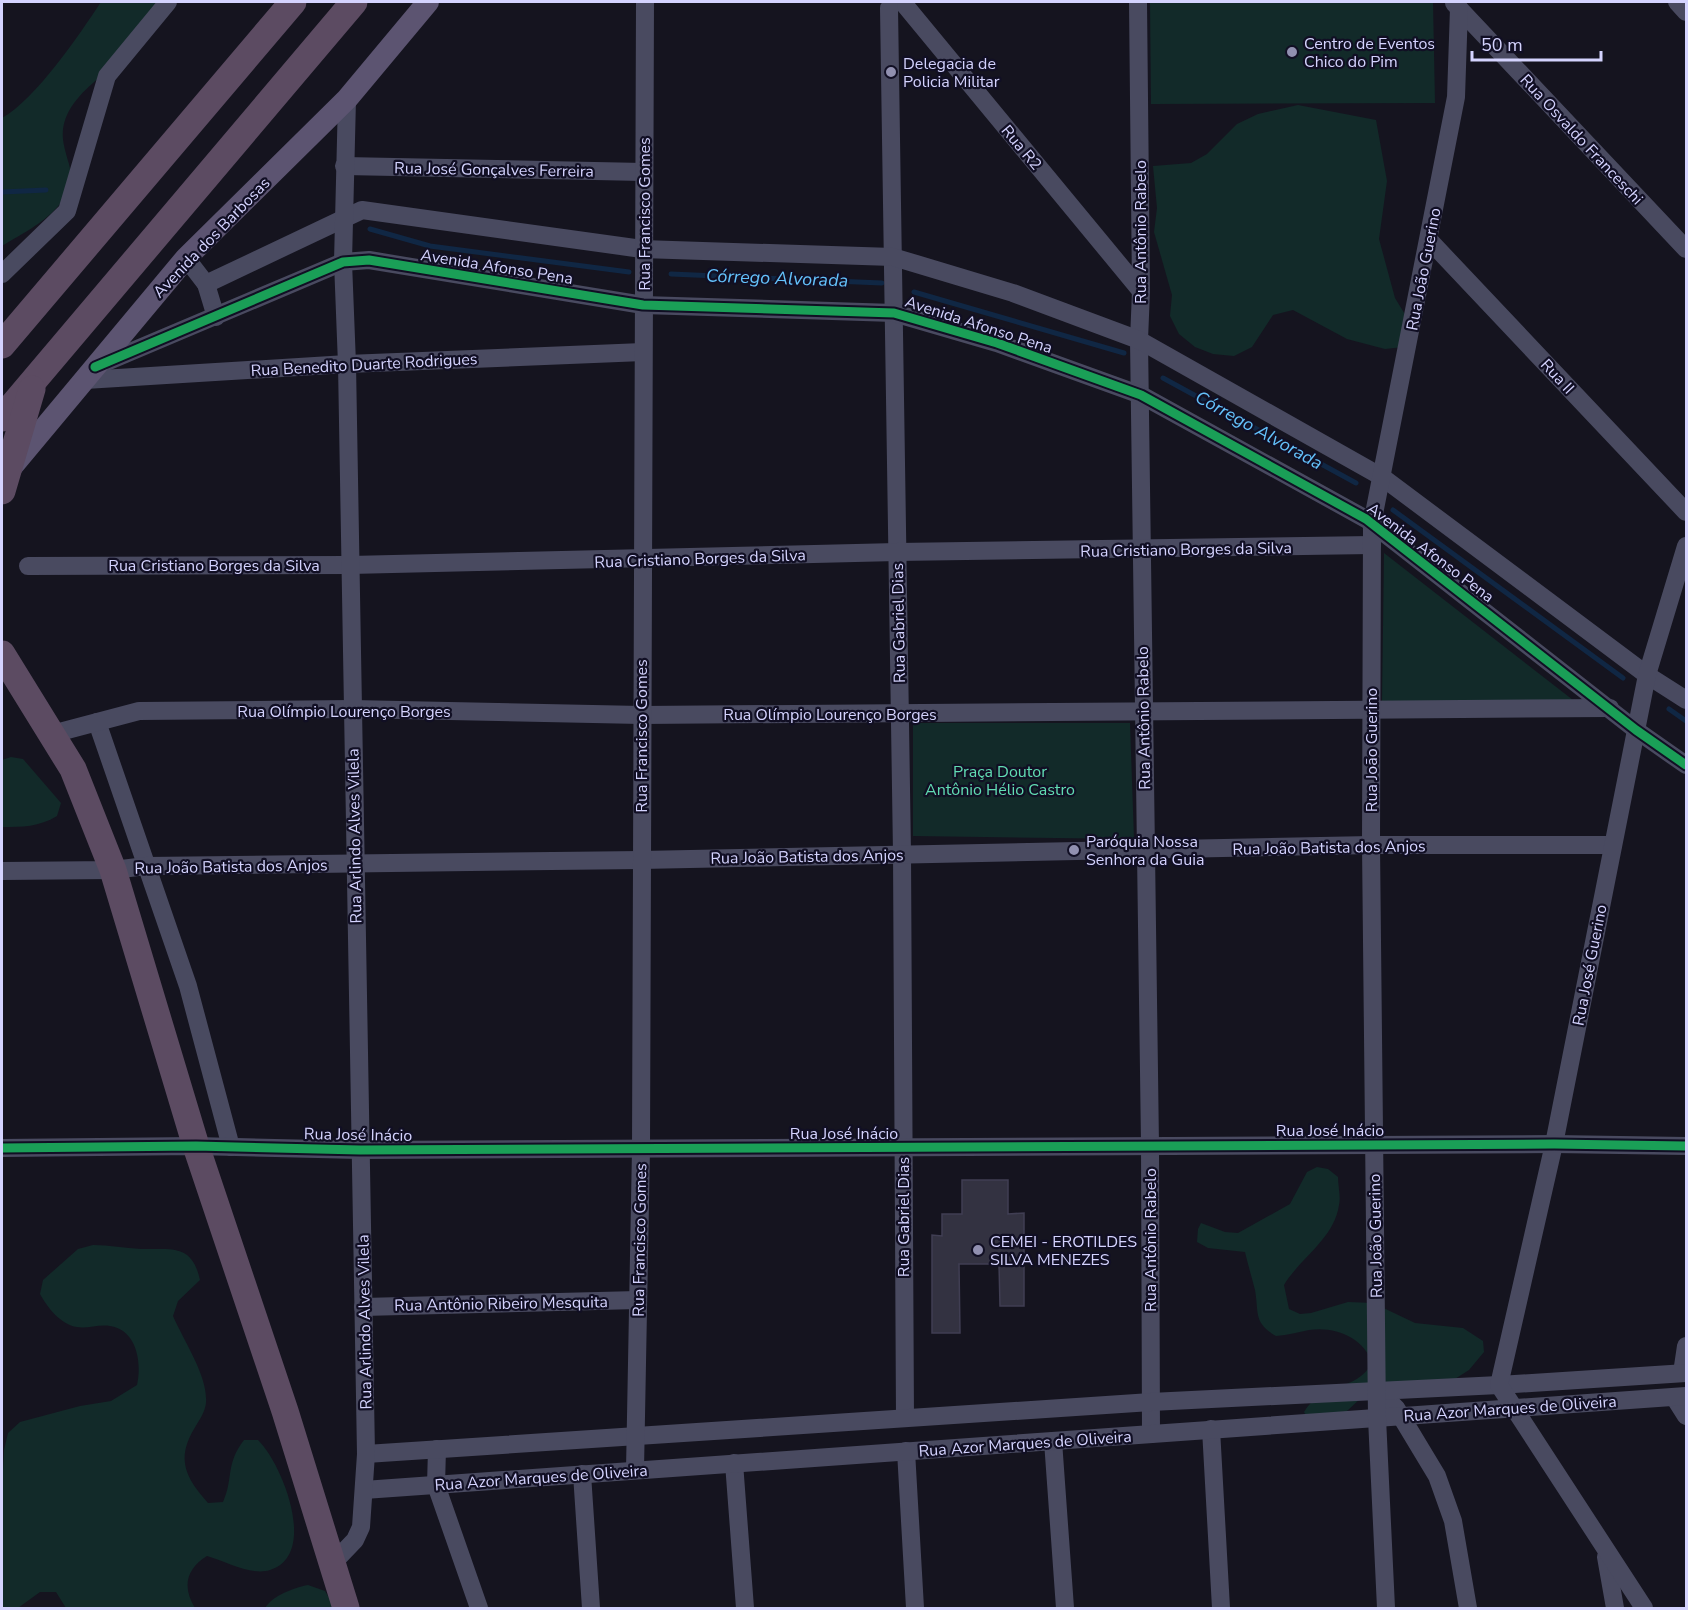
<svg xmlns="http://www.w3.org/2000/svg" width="1688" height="1610" viewBox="0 0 1688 1610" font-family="'Nunito Sans',sans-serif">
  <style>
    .green { fill: #122a29 }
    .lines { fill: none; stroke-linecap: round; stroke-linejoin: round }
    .stream { stroke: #102744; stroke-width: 5 }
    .building { fill: #333241; stroke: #403e53; stroke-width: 1.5 }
    .minor { stroke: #494a60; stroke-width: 18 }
    .major { stroke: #5c5471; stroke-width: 22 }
    .highway { stroke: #5c4b62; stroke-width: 27 }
    .cycleway-casing { stroke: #110f24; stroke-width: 13 }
    .cycleway { stroke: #1a9f57; stroke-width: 9 }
    .poi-dot { fill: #9190b0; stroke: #110f24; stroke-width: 2 }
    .labels { text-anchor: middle; stroke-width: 4.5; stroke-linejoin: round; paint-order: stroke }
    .poi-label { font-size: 16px; fill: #d4d3fe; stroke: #110f24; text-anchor: start }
    .street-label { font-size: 16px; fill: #d4d3fe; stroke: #110f24 }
    .park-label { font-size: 16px; fill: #61dcb3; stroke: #110f24 }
    .water-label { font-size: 18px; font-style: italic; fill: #64c2fb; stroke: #110f24 }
  </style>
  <rect width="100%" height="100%" fill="#15141f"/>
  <g class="green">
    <path d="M101 2H174C155 21 137 43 117 62 99 79 78 92 67 115 59 133 64 146 69 164 80 206 30 229 2 246V118C36 99 79 35 101 2Z"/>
    <path d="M1150 2H1433L1435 103 1151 104Z"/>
    <path d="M1298 105 1376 120 1387 181 1379 239 1395 298 1417 334 1403 347 1385 349 1347 339 1293 310 1273 315 1252 347 1234 356 1213 354 1195 347 1179 334 1170 316 1172 295 1154 232 1157 208 1153 166 1191 163 1207 154 1237 124 1258 114Z"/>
    <path d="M1384 553 1573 700 1382 702Z"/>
    <path d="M913 723H1130L1134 839 913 836Z"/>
    <path d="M11 757 23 759 61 803 57 816C39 827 22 827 2 827V760Z"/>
    <path d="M1317 1167 1328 1169 1338 1177C1338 1186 1341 1197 1339 1205 1334 1239 1300 1258 1284 1285L1289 1309 1300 1314 1311 1313 1348 1302 1373 1303 1415 1323 1463 1328 1483 1341 1484 1352 1469 1370 1447 1384 1361 1398 1333 1424H1311L1304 1412C1322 1382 1356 1392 1372 1363 1364 1338 1336 1326 1309 1330 1298 1332 1288 1335 1276 1336 1253 1323 1259 1312 1255 1290 1252 1278 1248 1265 1245 1252L1208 1248 1197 1242 1198 1229 1201 1223 1225 1232 1238 1233 1290 1204 1307 1172Z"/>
    <path d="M93 1245C109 1245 125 1248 141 1249 171 1250 192 1243 200 1280L178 1301 173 1316C183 1339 206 1374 206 1398 207 1408 202 1416 197 1424 176 1457 183 1475 208 1503L223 1502C234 1477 225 1465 244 1440H258C282 1463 319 1555 270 1570 251 1576 225 1561 207 1556 186 1569 182 1587 195 1608H66L56 1592H40L18 1608H2V1489L4 1450 8 1433 20 1422 80 1406 111 1401 137 1385C142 1363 137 1330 110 1326 99 1324 87 1329 77 1327 61 1325 47 1307 40 1294L43 1280 78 1249Z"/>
    <path d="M308 1585 325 1591 335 1608H265C273 1595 294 1588 308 1585Z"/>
  </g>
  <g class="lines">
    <g class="stream">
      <path d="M2 192 46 190"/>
      <path d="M370 229 430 246 629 272"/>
      <path d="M671 274 882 283"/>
      <path d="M914 292 1124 353"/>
      <path d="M1163 378 1356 483"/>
      <path d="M1393 510 1623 678"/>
      <path d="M1669 709 1686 721"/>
    </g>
  </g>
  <path class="building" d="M962 1180H1008V1214L1024 1213V1306H1000L999 1264H959L960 1333H932V1235L942 1236V1214H962Z"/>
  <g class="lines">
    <g class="minor">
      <path d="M1138 2 1141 291 1139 340 1150 1145 1151 1434"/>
      <path d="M1677 2 1686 12"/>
      <path d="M1454 3 1686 249"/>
      <path d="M904 4 1141 291"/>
      <path d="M889 8 902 853 905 1418"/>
      <path d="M344 166 644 172"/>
      <path d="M1429 240 1686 512"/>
      <path d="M186 258 206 284"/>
      <path d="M2 274 67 211 107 76 168 2"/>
      <path d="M216 317 206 284 362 210 642 249 893 257 1013 293 1139 340 1382 477 1647 675 1686 700"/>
      <path d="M97 366 343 262 369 260 643 305 894 313 997 343 1141 395 1366 519 1636 730 1686 765"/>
      <path d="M85 380 347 364 643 352"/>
      <path d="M28 566 350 565 897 552 1372 545"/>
      <path d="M97 722 188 986 231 1147"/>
      <path d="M52 734 139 711 352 709 641 715 1610 708"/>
      <path d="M2 871 113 870 146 866 641 860 1371 845H1613"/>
      <path d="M2 1148 196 1146 360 1150 1554 1144 1686 1146"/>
      <path d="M363 1307 638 1300"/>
      <path d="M1682 1373 1686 1346"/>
      <path d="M1377 1389 1396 1408 1437 1476 1453 1521 1468 1608"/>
      <path d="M1674 1397 1686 1416"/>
      <path d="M1211 1429 1221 1608"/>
      <path d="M1053 1441 1065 1608"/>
      <path d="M437 1449 436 1485 479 1608"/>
      <path d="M906 1451 915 1608"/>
      <path d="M366 1454 1151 1402 1499 1385 1686 1373"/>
      <path d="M734 1463 745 1608"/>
      <path d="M635 1470 641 1149 645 2"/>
      <path d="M582 1474 591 1608"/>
      <path d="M364 1490 1686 1396"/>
      <path d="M1606 1557 1615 1608"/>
      <path d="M333 1563 355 1540 361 1527 366 1454 347 364 343 262 347 99"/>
      <path d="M1386 1608 1377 1418 1371 845 1372 524 1456 97 1459 8"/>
      <path d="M1644 1608 1499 1385 1554 1144 1647 675 1686 546"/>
    </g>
    <path class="major" d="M10 469 186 258 347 99 428 2"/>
    <g class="highway">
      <path d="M2 345 293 2"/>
      <path d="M2 418 354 2"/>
      <path d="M2 491 32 389"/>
      <path d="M2 654 73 769 113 870 196 1146 285 1411 346 1608"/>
    </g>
    <defs>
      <g id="cycleway">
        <path d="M95 367 343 262 369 260 643 305 894 313 997 343 1141 395 1366 519 1636 730 1686 765"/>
        <path d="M2 1148 196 1146 360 1150 1554 1144 1686 1146"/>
      </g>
    </defs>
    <use href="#cycleway" class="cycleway-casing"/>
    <use href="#cycleway" class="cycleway"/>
  </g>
  <g class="poi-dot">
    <circle cx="1292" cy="52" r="6"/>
    <circle cx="891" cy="72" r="6"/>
    <circle cx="1074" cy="850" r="6"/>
    <circle cx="978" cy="1250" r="6"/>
  </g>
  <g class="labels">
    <g class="poi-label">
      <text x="1304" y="49">Centro de Eventos<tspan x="1304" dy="18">Chico do Pim</tspan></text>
      <text x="903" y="69">Delegacia de<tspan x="903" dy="18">Policia Militar</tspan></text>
      <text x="1086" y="847">Paróquia Nossa<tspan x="1086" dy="18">Senhora da Guia</tspan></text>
      <text x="990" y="1247">CEMEI - EROTILDES<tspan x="990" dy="18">SILVA MENEZES</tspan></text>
    </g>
    <g class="street-label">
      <text transform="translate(1582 139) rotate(47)" y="6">Rua Osvaldo Franceschi</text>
      <text transform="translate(1022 147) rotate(50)" y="6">Rua R2</text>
      <text transform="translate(494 169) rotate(1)" y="6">Rua José Gonçalves Ferreira</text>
      <text transform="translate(644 214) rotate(-90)" y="6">Rua Francisco Gomes</text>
      <text transform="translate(1140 232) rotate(-90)" y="6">Rua Antônio Rabelo</text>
      <text transform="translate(211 237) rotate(-46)" y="6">Avenida dos Barbosas</text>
      <text transform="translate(497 266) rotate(9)" y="6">Avenida Afonso Pena</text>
      <text transform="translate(1423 269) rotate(-79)" y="6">Rua João Guerino</text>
      <text transform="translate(979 324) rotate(18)" y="6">Avenida Afonso Pena</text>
      <text transform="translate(364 364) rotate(-3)" y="6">Rua Benedito Duarte Rodrigues</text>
      <text transform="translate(1558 376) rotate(47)" y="6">Rua II</text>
      <text transform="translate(1186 549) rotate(-1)" y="6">Rua Cristiano Borges da Silva</text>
      <text transform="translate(1431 552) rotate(37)" y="6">Avenida Afonso Pena</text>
      <text transform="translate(700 558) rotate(-2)" y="6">Rua Cristiano Borges da Silva</text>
      <text x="214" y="571">Rua Cristiano Borges da Silva</text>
      <text transform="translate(898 623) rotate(-91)" y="6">Rua Gabriel Dias</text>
      <text x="344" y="717">Rua Olímpio Lourenço Borges</text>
      <text x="830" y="720">Rua Olímpio Lourenço Borges</text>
      <text transform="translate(1143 718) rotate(-91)" y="6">Rua Antônio Rabelo</text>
      <text transform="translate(641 736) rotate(-90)" y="6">Rua Francisco Gomes</text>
      <text transform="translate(1371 750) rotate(-90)" y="6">Rua João Guerino</text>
      <text transform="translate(354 836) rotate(-91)" y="6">Rua Arlindo Alves Vilela</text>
      <text transform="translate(1329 847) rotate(-1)" y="6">Rua João Batista dos Anjos</text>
      <text transform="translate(807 856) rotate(-1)" y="6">Rua João Batista dos Anjos</text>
      <text transform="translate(231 866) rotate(-1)" y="6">Rua João Batista dos Anjos</text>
      <text transform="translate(1589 965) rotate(-79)" y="6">Rua José Guerino</text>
      <text x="1330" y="1136">Rua José Inácio</text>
      <text x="844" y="1139">Rua José Inácio</text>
      <text transform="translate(358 1134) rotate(1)" y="6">Rua José Inácio</text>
      <text transform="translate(903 1217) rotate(-90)" y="6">Rua Gabriel Dias</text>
      <text transform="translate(1375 1236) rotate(-91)" y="6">Rua João Guerino</text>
      <text transform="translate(639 1240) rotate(-89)" y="6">Rua Francisco Gomes</text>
      <text transform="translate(1150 1240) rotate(-90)" y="6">Rua Antônio Rabelo</text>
      <text transform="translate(501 1303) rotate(-1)" y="6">Rua Antônio Ribeiro Mesquita</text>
      <text transform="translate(364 1322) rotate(-91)" y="6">Rua Arlindo Alves Vilela</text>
      <text transform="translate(1510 1408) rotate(-4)" y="6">Rua Azor Marques de Oliveira</text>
      <text transform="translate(1025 1443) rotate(-4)" y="6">Rua Azor Marques de Oliveira</text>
      <text transform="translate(541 1477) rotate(-4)" y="6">Rua Azor Marques de Oliveira</text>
    </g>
    <g class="park-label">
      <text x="1000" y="777">Praça Doutor<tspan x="1000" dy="18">Antônio Hélio Castro</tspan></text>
    </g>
    <g class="water-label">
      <text transform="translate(777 278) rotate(2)" y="6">Córrego Alvorada</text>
      <text transform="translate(1259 430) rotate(29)" y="6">Córrego Alvorada</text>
    </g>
  </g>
  <rect width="1688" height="1610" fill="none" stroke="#d4d3fe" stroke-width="6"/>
  <path d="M1472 51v9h129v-9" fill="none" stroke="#d4d3fe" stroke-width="3"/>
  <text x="1481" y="51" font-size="18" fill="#d4d3fe" stroke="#110f24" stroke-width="4.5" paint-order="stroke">50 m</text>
</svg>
